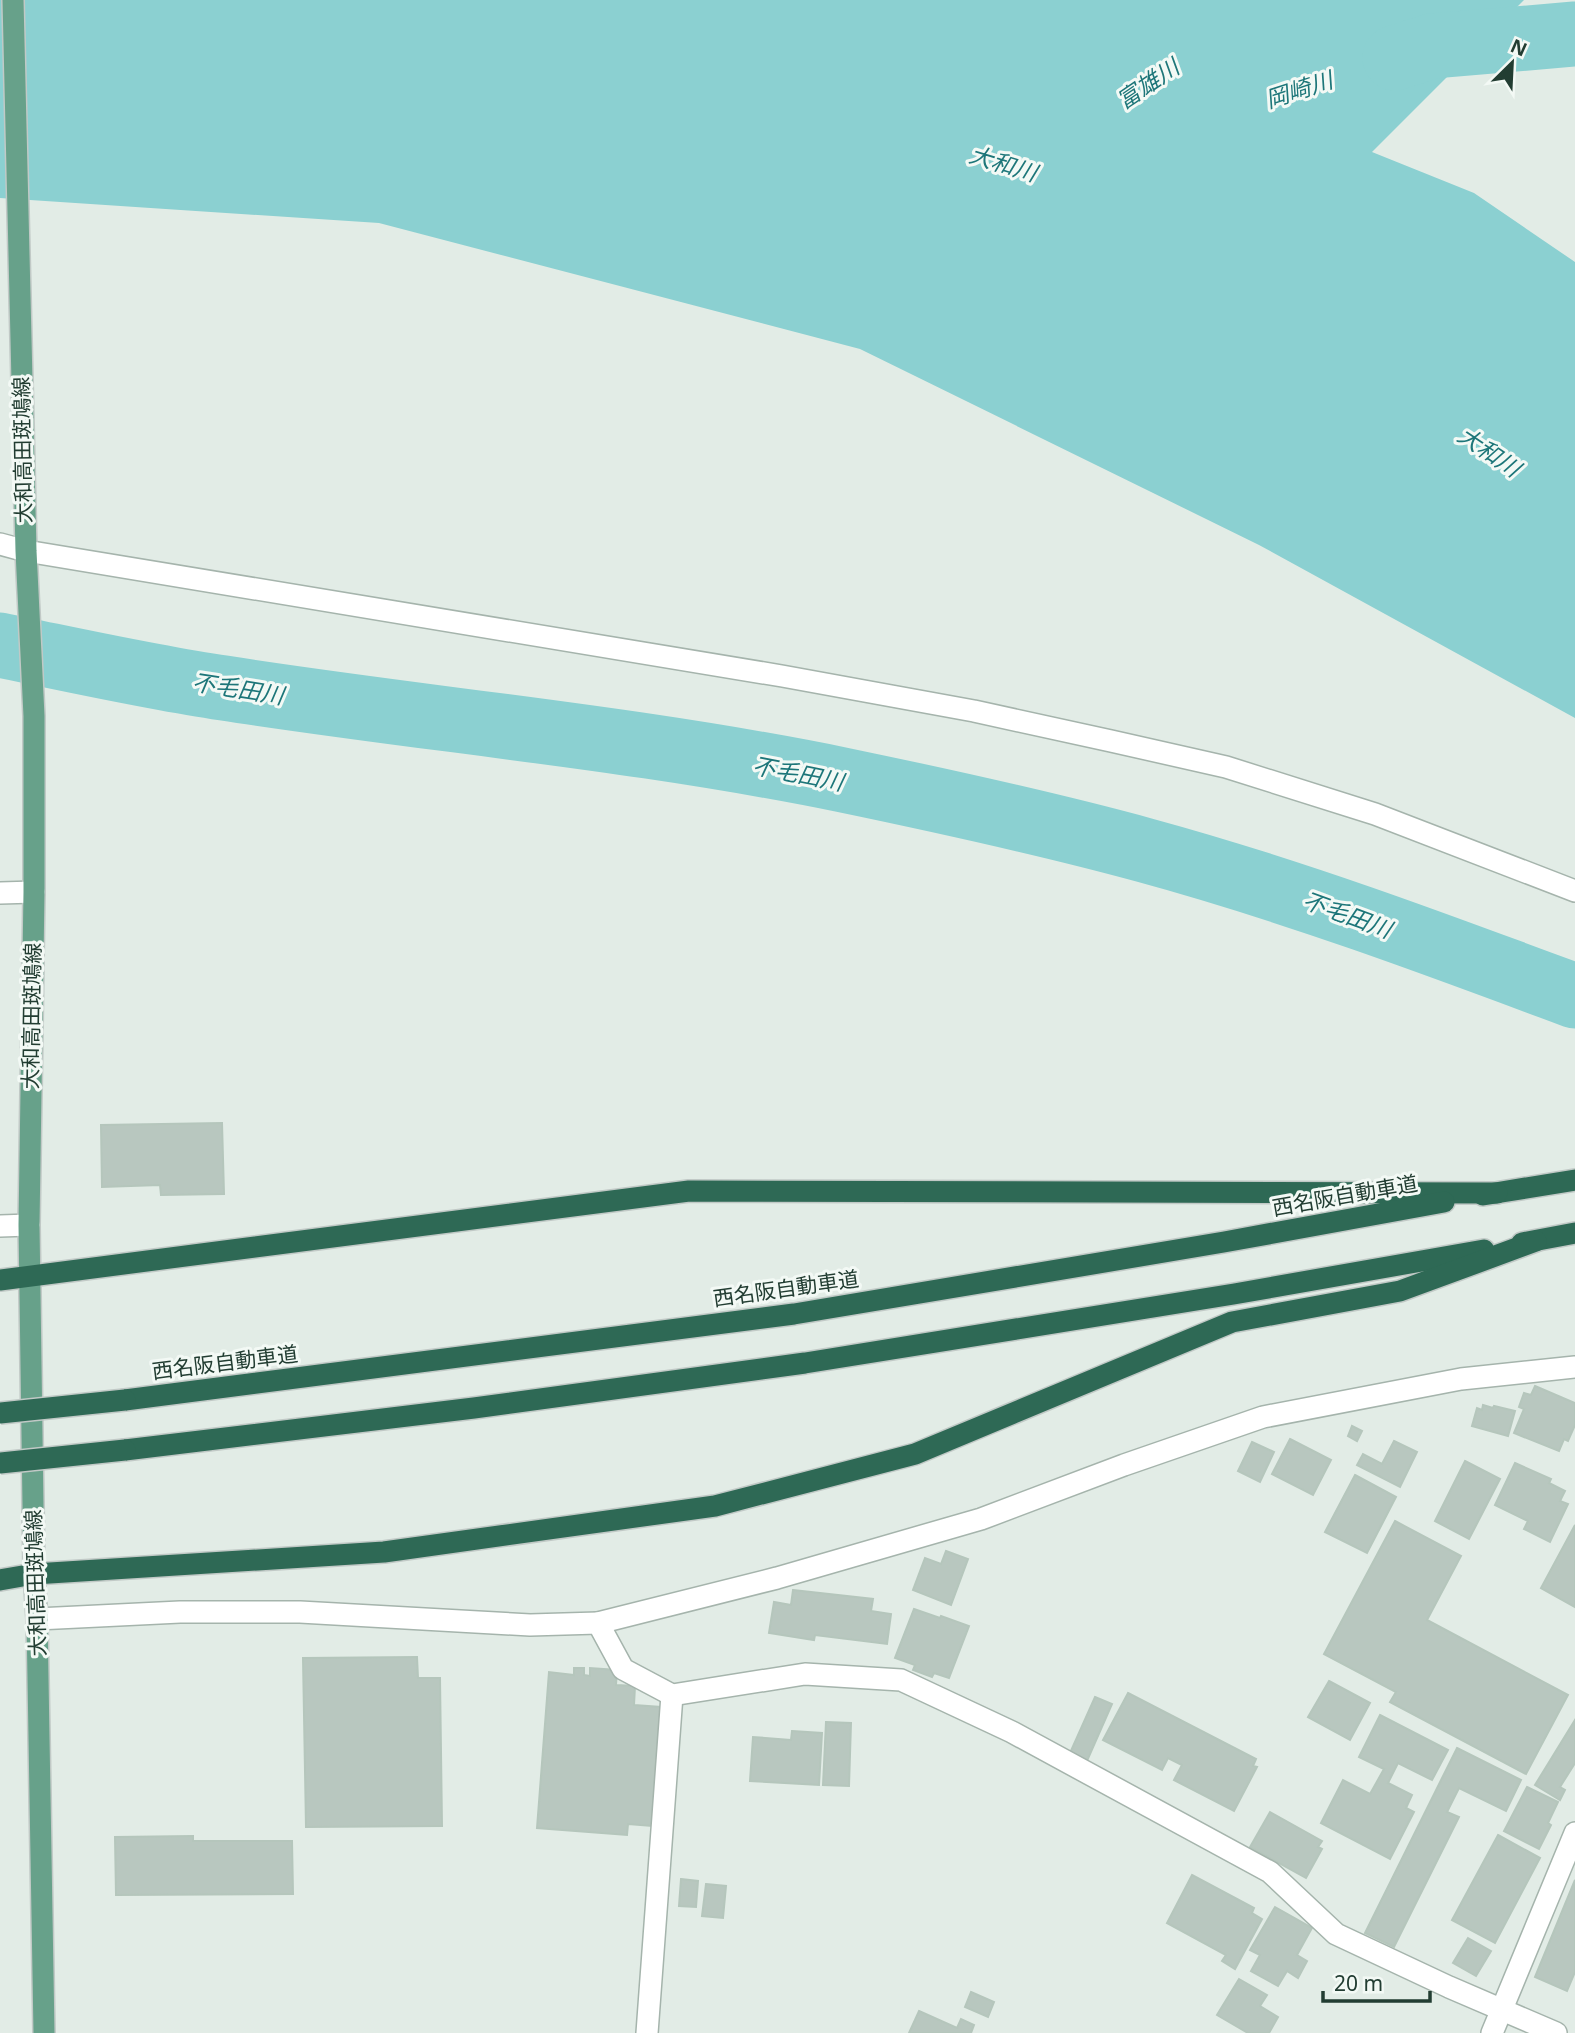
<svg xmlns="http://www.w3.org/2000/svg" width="1575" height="2033" viewBox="0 0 1575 2033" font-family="'Noto Sans','Noto Sans JP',sans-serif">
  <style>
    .water { fill: #8bd0d1 }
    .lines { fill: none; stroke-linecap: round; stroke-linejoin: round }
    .river { stroke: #8bd0d1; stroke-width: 65 }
    .building { fill: #b8c7bf; stroke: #b5c6bc; stroke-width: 2 }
    .minor-casing { stroke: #a5b4ac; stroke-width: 24 }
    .tertiary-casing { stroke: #a5b4ac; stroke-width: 24 }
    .primary-casing { stroke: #c1c9c6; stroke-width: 24 }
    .motorway-casing { stroke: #c1c9c6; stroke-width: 24 }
    .minor { stroke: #fff; stroke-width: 21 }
    .tertiary { stroke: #fff; stroke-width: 21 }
    .primary { stroke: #67a18a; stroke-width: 21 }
    .motorway { stroke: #2e6955; stroke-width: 21 }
    .motorway-bridge-casing { stroke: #c1c9c6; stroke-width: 24; stroke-linecap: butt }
    .motorway-bridge { stroke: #2e6955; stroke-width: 21 }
    .labels { text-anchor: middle; stroke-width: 6; stroke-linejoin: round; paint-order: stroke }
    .street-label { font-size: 21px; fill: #223d32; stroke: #f3f9f5 }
    .water-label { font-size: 23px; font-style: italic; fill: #1d7679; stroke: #f3f9f5 }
  </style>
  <rect width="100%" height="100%" fill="#e2ece6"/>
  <path class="water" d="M0 0H1524L1372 152 1474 193 1575 262V718L1259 545 860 349 379 223 0 198Z"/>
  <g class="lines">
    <g class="river">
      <path d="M1395 58 1432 46 1575 34"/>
      <path d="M0 645C74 660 149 677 224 688 430 720 638 738 843 780 944 801 1045 823 1144 850 1291 890 1433 943 1575 996"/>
    </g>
  </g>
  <g class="building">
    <path d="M222 1123 224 1194 161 1195 160 1185 102 1187 101 1125Z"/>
    <path d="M1535 1386 1575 1403V1425L1568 1441 1564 1439 1559 1451 1514 1433 1524 1409 1519 1407 1524 1393 1531 1395Z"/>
    <path d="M1483 1405 1493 1408 1494 1406 1515 1411 1508 1436 1472 1426 1477 1408 1482 1410Z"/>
    <path d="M1352 1426 1362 1431 1357 1441 1348 1436Z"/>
    <path d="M1290 1439 1331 1460 1313 1495 1272 1474Z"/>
    <path d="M1394 1441 1417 1452 1400 1487 1357 1465 1363 1454 1382 1464Z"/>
    <path d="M1252 1442 1274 1452 1260 1482 1238 1471Z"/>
    <path d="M1465 1461 1500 1479 1469 1539 1435 1521Z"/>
    <path d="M1515 1463 1551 1479 1549 1483 1565 1491 1560 1501 1568 1504 1550 1542 1524 1529 1528 1521 1495 1505Z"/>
    <path d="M1355 1475 1396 1497 1367 1553 1325 1532Z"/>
    <path d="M1395 1521 1461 1556 1427 1620 1568 1695 1526 1774 1390 1702 1396 1692 1324 1654Z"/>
    <path d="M1575 1525V1607L1541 1588Z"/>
    <path d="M946 1551 968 1559 951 1605 913 1590 925 1558 941 1564Z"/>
    <path d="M793 1590 873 1599 871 1611 891 1614 887 1644 815 1635 814 1640 769 1633 774 1602 791 1605Z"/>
    <path d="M914 1609 940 1618 941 1616 969 1626 949 1678 934 1673 932 1677 913 1670 915 1665 895 1658Z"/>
    <path d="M417 1657 418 1678H440L442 1826 306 1827 303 1658Z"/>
    <path d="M574 1668H584V1675L590 1676V1668L617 1670 616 1685 635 1686 634 1705 661 1707 652 1826 628 1824 627 1835 537 1828 549 1672 574 1675Z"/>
    <path d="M1329 1681 1370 1703 1350 1740 1308 1717Z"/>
    <path d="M1128 1693 1256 1759 1253 1766 1257 1767 1234 1811 1174 1780 1182 1765 1168 1758 1162 1770 1103 1740Z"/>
    <path d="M1095 1697 1112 1704 1087 1761 1070 1753Z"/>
    <path d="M1380 1715 1448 1750 1432 1780 1398 1763 1388 1783 1412 1795 1406 1808 1414 1812 1390 1859 1321 1823 1343 1780 1370 1794 1384 1769 1359 1757Z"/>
    <path d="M1575 1720V1763L1560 1787 1565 1790 1560 1800 1535 1785Z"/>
    <path d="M826 1722 851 1723 849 1786 823 1785Z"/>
    <path d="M792 1731 822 1733 819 1785 750 1781 753 1737 791 1740Z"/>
    <path d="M1457 1748 1521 1780 1506 1811 1459 1788 1447 1812 1459 1817 1394 1947 1365 1933Z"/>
    <path d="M1527 1787 1558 1802 1548 1823 1551 1825 1539 1849 1504 1831Z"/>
    <path d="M1270 1812 1322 1841 1318 1847 1322 1849 1306 1878 1250 1847Z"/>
    <path d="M1498 1835 1540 1858 1495 1943 1452 1920Z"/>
    <path d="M193 1836V1841H292L293 1894 116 1895 115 1837Z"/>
    <path d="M1192 1875 1254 1908 1252 1913 1262 1919 1235 1969 1222 1961 1226 1955 1167 1923Z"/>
    <path d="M681 1879 698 1881 696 1907 679 1906Z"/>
    <path d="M1575 1880V1972L1567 1991 1535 1977Z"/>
    <path d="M706 1884 726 1886 723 1918 702 1916Z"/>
    <path d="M1275 1907 1312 1928 1297 1955 1307 1961 1298 1978 1287 1971 1278 1986 1251 1971 1260 1955 1250 1950Z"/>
    <path d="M1468 1938 1491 1951 1476 1976 1453 1963Z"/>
    <path d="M1239 1979 1267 1995 1260 2006 1278 2017 1269 2033H1248L1217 2015Z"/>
    <path d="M971 1992 994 2002 988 2017 965 2007Z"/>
    <path d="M919 2011 957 2028 961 2019 974 2025 971 2033H909Z"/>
  </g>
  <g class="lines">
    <defs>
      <g id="minor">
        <path d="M0 893 34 892"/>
        <path d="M0 1226 29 1225"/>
        <path d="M37 1619 180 1612H300L530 1625 598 1623 623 1669 672 1695 805 1674 901 1680 1012 1732 1270 1872 1336 1934 1449 1987 1556 2033"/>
        <path d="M598 1623 777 1578 981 1519 1124 1465 1263 1417 1461 1379 1575 1367"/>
        <path d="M647 2033 672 1695"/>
      </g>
      <g id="tertiary">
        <path d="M0 544 26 551 782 676 974 711 1111 741 1226 767 1375 814 1575 891"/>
        <path d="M1492 2033 1575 1833"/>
      </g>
      <path id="primary" d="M13 0 26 551 34 716V892L29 1225 34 1574 37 1619 44 2033"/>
      <g id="motorway">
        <path d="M1483 1195 1575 1180"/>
        <path d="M1522 1243 1575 1233"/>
        <path d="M0 1280 689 1191 1497 1193"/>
        <path d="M125 1400 794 1314 1224 1242 1444 1202"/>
        <path d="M125 1450 474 1408 805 1363 1234 1294 1484 1250"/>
        <path d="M0 1580 34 1574 384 1552 715 1506 915 1454 1232 1322 1400 1291 1536 1241"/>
      </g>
    </defs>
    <use href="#minor" class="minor-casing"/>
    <use href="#tertiary" class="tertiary-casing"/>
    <use href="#primary" class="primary-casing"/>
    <use href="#motorway" class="motorway-casing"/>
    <use href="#minor" class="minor"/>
    <use href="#tertiary" class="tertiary"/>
    <use href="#primary" class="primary"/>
    <use href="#motorway" class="motorway"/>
    <defs>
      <g id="motorway-bridge">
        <path d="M0 1413 125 1400"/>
        <path d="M0 1463 125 1450"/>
      </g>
    </defs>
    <use href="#motorway-bridge" class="motorway-bridge-casing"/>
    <use href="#motorway-bridge" class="motorway-bridge"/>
  </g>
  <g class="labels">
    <g class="street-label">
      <text transform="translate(23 450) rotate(-91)" y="7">大和高田斑鳩線</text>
      <text transform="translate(32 1016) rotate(-89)" y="7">大和高田斑鳩線</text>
      <text transform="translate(1345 1196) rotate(-10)" y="7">西名阪自動車道</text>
      <text transform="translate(786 1289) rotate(-8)" y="7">西名阪自動車道</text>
      <text transform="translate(225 1363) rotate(-7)" y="7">西名阪自動車道</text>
      <text transform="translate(36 1583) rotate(-92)" y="7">大和高田斑鳩線</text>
    </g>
    <g class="water-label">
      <text transform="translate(1148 84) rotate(-34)" y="8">富雄川</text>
      <text transform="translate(1299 90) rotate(-18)" y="8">岡崎川</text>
      <text transform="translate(1003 164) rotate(17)" y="8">大和川</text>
      <text transform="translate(1489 452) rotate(34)" y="8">大和川</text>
      <text transform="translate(238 689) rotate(9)" y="8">不毛田川</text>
      <text transform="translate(798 774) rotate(11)" y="8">不毛田川</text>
      <text transform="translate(1347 915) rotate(20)" y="8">不毛田川</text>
    </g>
  </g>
  <g transform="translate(1512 63) rotate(24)" stroke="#f3f9f5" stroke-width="5" paint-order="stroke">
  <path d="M0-5L12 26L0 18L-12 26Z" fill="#223d32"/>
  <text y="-10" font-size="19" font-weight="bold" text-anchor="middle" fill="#223d32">N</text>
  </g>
  <path d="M1323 1991v10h107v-10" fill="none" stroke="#223d32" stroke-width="3.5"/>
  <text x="1334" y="1991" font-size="21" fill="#223d32" stroke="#f3f9f5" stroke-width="5" paint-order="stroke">20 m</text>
</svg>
